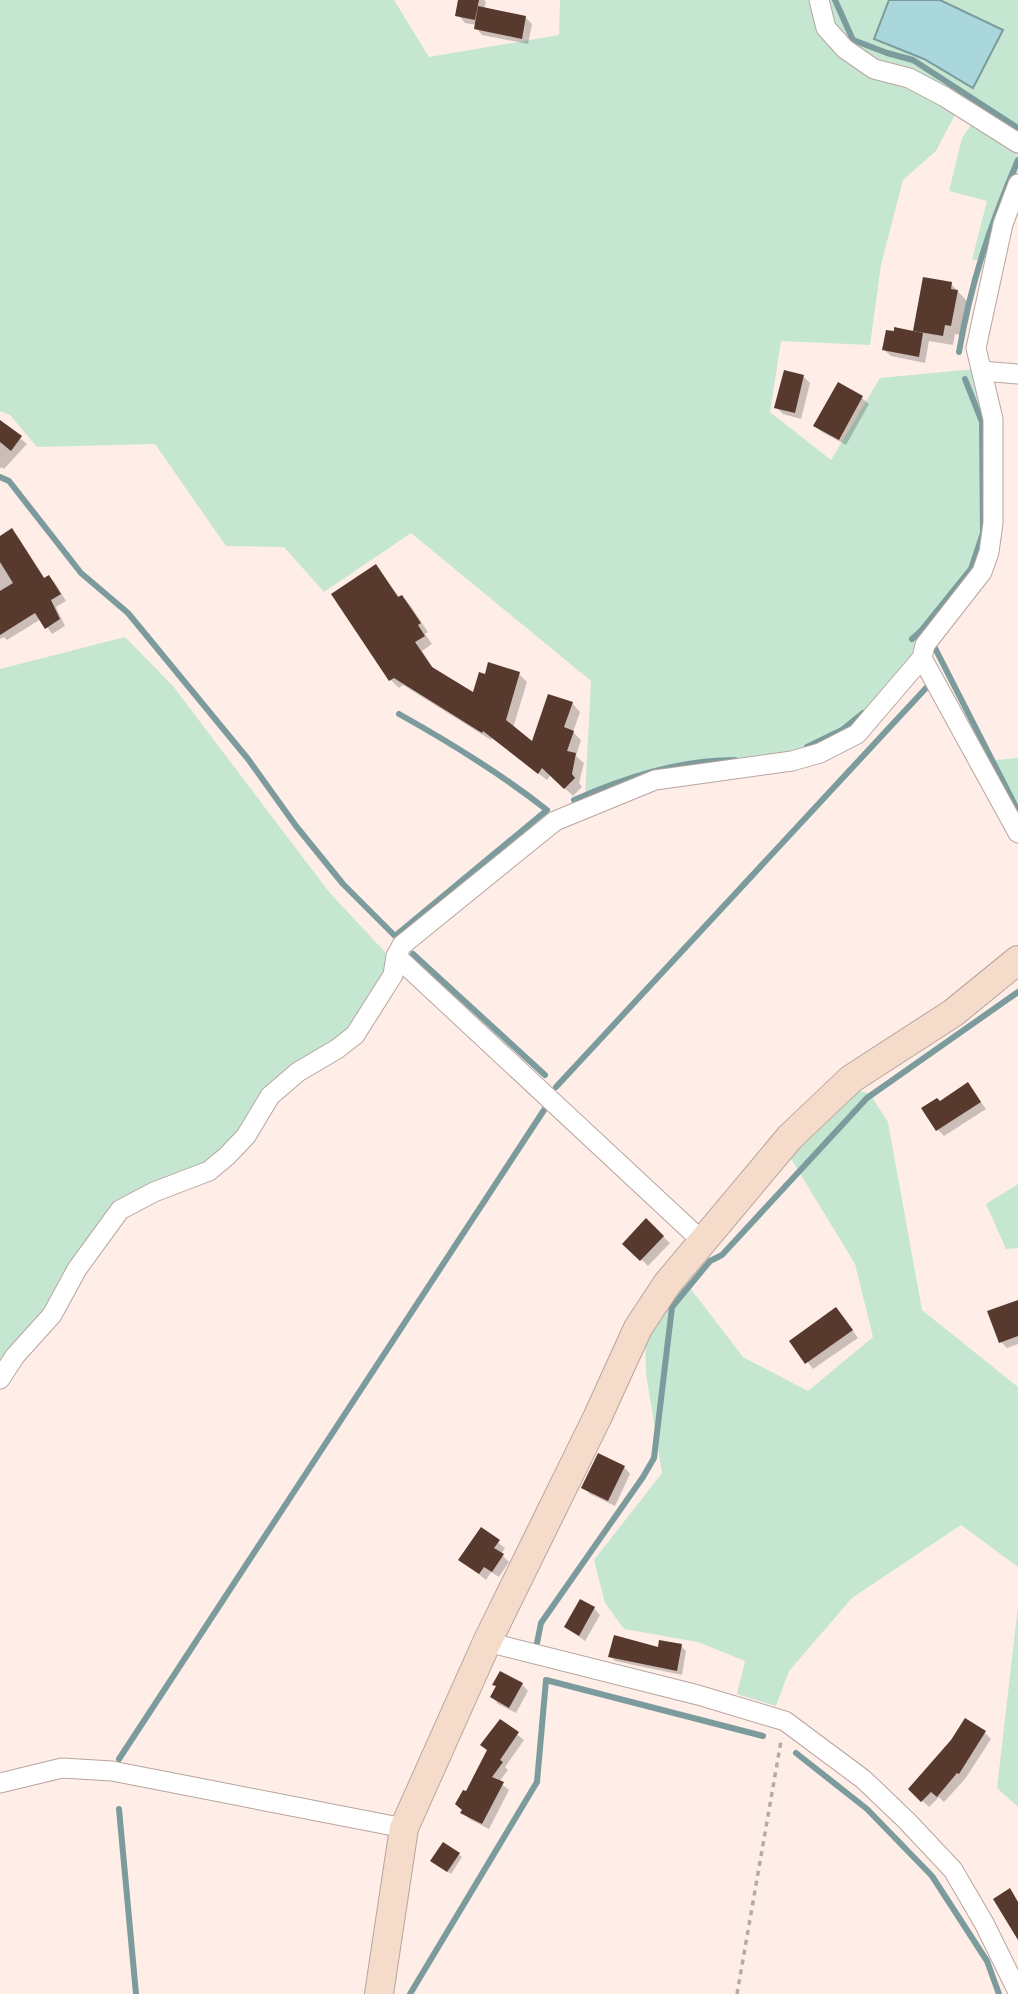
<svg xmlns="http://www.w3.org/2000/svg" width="1018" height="1994" viewBox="0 0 1018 1994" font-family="'Exo 2',sans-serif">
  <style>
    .green { fill: #c5e7d2 }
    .water { fill: #a9d7db; stroke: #7c9b9d; stroke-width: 2 }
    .shadow { fill: #0003 }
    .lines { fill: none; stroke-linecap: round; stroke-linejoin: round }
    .stream { stroke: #7c9b9d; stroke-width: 6 }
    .building { fill: #58392d }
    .street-casing { stroke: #b8a59e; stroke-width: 21 }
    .secondary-casing { stroke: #b8a59e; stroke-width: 30 }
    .path { stroke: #b7aaa4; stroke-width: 3.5; stroke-dasharray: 5 5; stroke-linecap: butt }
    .street { stroke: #fff; stroke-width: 19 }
    .secondary { stroke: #f5dbc9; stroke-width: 28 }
  </style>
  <rect width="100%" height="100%" fill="#feeee7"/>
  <g class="green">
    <path d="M0 0H394L429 57 559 35 560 0H812L820 23 957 111 936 151 903 180 881 265 870 345 781 341 770 412 831 460 880 378 975 369 989 420 986 530 979 568 915 647 907 667 863 719 817 747 656 773 585 796 591 681 411 533 324 592 284 547 226 546 155 444 37 447 10 415 0 411Z"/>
    <path d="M823 0H1018V139L868 58 835 30Z"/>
    <path d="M973 122 1017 151 1018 178 987 259 972 260 987 201 949 191 962 138Z"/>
    <path d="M125 637 173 686 329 892 385 952 387 968 348 1032 210 1161 117 1206 0 1373V669Z"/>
    <path d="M1018 758V821L986 761Z"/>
    <path d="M855 1089 870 1094 888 1122 922 1310 1018 1387V1567L961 1525 852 1598 789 1671 776 1706 737 1694 745 1661 698 1642 624 1629 605 1603 594 1560 662 1473 646 1374 645 1330 681 1276 743 1357 808 1391 873 1337 855 1264 790 1157Z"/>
    <path d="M1018 1184V1248L1006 1249 986 1204Z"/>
    <path d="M1018 1606V1807L997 1788Z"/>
  </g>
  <path class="water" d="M889 0H940L1003 30 973 88 924 59 874 39Z"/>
  <g class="shadow">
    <path d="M462 0H484L486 2 484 9 525 17 532 24 528 44 482 35 476 28 477 25 465 23 459 16Z"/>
    <path d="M924 279 951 284 967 301 961 335 955 334 953 345 929 341 925 363 891 356 884 350 914 333Z"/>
    <path d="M803 376 810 383 801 419 783 414 776 407Z"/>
    <path d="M839 384 862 398 869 404 846 445 822 432 815 426Z"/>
    <path d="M4 425 27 444 4 469 1 467 0 469V431Z"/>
    <path d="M18 537 45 579 49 577 55 583 66 601 56 607 65 626 52 634 41 619 7 640 4 637 0 639V538Z"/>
    <path d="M376 566 400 598 402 597 410 605 428 632 425 634 432 644 422 651 435 671 474 695 519 674 527 682 513 728 533 743 572 703 580 712 573 732 581 740 576 756 584 763 579 783 582 787 573 796 551 775 547 780 492 738 491 740 403 685 399 688 391 680 333 595Z"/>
    <path d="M968 1085 986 1109 944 1136 938 1130 940 1103Z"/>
    <path d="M646 1221 670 1243 648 1266 625 1243Z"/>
    <path d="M1018 1301V1344L1007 1348 1001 1342Z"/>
    <path d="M842 1315 858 1338 813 1369 791 1341Z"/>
    <path d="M624 1467 630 1474 615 1506 590 1494 583 1487Z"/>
    <path d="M481 1530 505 1548 501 1554 509 1562 499 1577 491 1572 486 1580 461 1560Z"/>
    <path d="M594 1608 600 1615 585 1641 566 1627Z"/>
    <path d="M681 1646 686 1651 682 1675 615 1661 610 1656Z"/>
    <path d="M494 1684H522L528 1691 516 1713 498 1704 492 1697 497 1687Z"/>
    <path d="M500 1721 524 1740 505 1767 508 1770 499 1782 509 1790 489 1829 469 1819 463 1812 467 1794 489 1751Z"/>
    <path d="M985 1733 991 1739 965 1779 944 1802 939 1797 929 1807 910 1789Z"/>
    <path d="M444 1844 462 1857 451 1874 435 1863Z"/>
  </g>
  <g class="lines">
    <g class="stream">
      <path d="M835 0 853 40 887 53 913 60 1018 128"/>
      <path d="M959 352C971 282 990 225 1018 160"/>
      <path d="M965 379 982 422 983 533 971 569 921 631 935 648 1018 811"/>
      <path d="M0 477 9 481 81 573 128 613 248 759 296 826 343 884 395 936 547 810C500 773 451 743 399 714"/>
      <path d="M912 639 921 631"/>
      <path d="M807 747 842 730 863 713"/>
      <path d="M574 800C625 778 678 760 735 760"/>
      <path d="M413 954 545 1075"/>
      <path d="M556 1087 927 687"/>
      <path d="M537 1643 541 1623 643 1477 654 1458 672 1307 710 1261 722 1255 867 1098 1018 992"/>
      <path d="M796 1753 867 1809 932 1876 987 1961 999 1994"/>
      <path d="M119 1759 544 1110"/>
      <path d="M119 1809 136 1994"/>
      <path d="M410 1994 537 1782 546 1680 763 1736"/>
    </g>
  </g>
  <g class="building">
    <path d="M458 0H479L475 20 455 16Z"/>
    <path d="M478 6 526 16 522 39 474 29Z"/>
    <path d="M923 277 952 282 951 289 958 290 951 326 945 325 943 336 913 331Z"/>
    <path d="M894 327 923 333 919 357 882 350 886 330 894 331Z"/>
    <path d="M784 370 804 375 795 413 774 408Z"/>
    <path d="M838 382 863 396 839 440 813 426Z"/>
    <path d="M0 420 22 436 11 451 0 442Z"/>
    <path d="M12 528 44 578 49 575 61 594 51 600 60 619 45 629 35 613 0 635V591L13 583 0 562V536Z"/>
    <path d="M376 564 398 597 402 595 421 623 418 625 425 636 415 642 432 667 473 692 479 672 485 674 488 662 520 672 506 720 532 741 548 694 573 702 564 727 574 731 567 751 576 753 572 774 575 778 564 789 542 768 538 774 483 731 482 733 394 678 389 681 331 594Z"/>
    <path d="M968 1082 981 1102 936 1131 921 1108 937 1098 940 1101Z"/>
    <path d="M646 1218 664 1236 640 1261 622 1244Z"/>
    <path d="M1018 1300V1336L999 1343 987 1311Z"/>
    <path d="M836 1307 853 1330 805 1364 789 1341Z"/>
    <path d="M598 1453 625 1466 608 1501 581 1488Z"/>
    <path d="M481 1527 500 1540 494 1548 504 1554 492 1572 484 1567 479 1574 458 1560Z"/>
    <path d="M580 1599 595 1607 579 1636 564 1627Z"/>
    <path d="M614 1635 658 1647 659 1640 682 1644 677 1671 608 1657Z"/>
    <path d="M500 1671 523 1683 509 1708 490 1697 496 1686 492 1685Z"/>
    <path d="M965 1718 986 1731 959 1774 957 1773 937 1797 931 1792 921 1802 908 1789 951 1740Z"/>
    <path d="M500 1719 519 1732 500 1760 503 1762 492 1777 504 1782 482 1824 460 1813 462 1810 455 1804 463 1790 466 1791 487 1750 480 1745Z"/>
    <path d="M443 1842 460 1853 447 1872 430 1861Z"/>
    <path d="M1010 1888 1018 1902V1940L993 1899Z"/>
  </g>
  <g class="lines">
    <defs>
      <g id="street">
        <path d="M819 0 826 28 845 49 874 69 909 78 945 97 1018 143"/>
        <path d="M982 371 1018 374"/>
        <path d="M922 658 1018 833"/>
        <path d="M396 956 702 1241"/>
        <path d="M0 1379 15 1356 52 1315 77 1269 120 1210 154 1192 209 1171 227 1156 246 1136 270 1096 298 1072 337 1049 355 1035 393 975 396 956 402 945 555 821 655 780 792 761 820 753 857 734 922 658 925 645 982 572 989 552 993 523V419L976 348 1003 224 1018 184"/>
        <path d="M487 1642 698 1695 785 1721 863 1779 907 1821 953 1870 984 1923 1018 1992"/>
        <path d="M0 1783 62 1768 112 1771 404 1828"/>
      </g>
      <path id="secondary" d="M379 1994 404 1828 487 1642 597 1418 638 1328 667 1284 790 1137 851 1079 953 1013 1018 960"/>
    </defs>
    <use href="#street" class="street-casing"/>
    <use href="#secondary" class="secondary-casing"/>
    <path class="path" d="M737 1994 781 1741"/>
    <use href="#street" class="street"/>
    <use href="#secondary" class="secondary"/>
  </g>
</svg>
